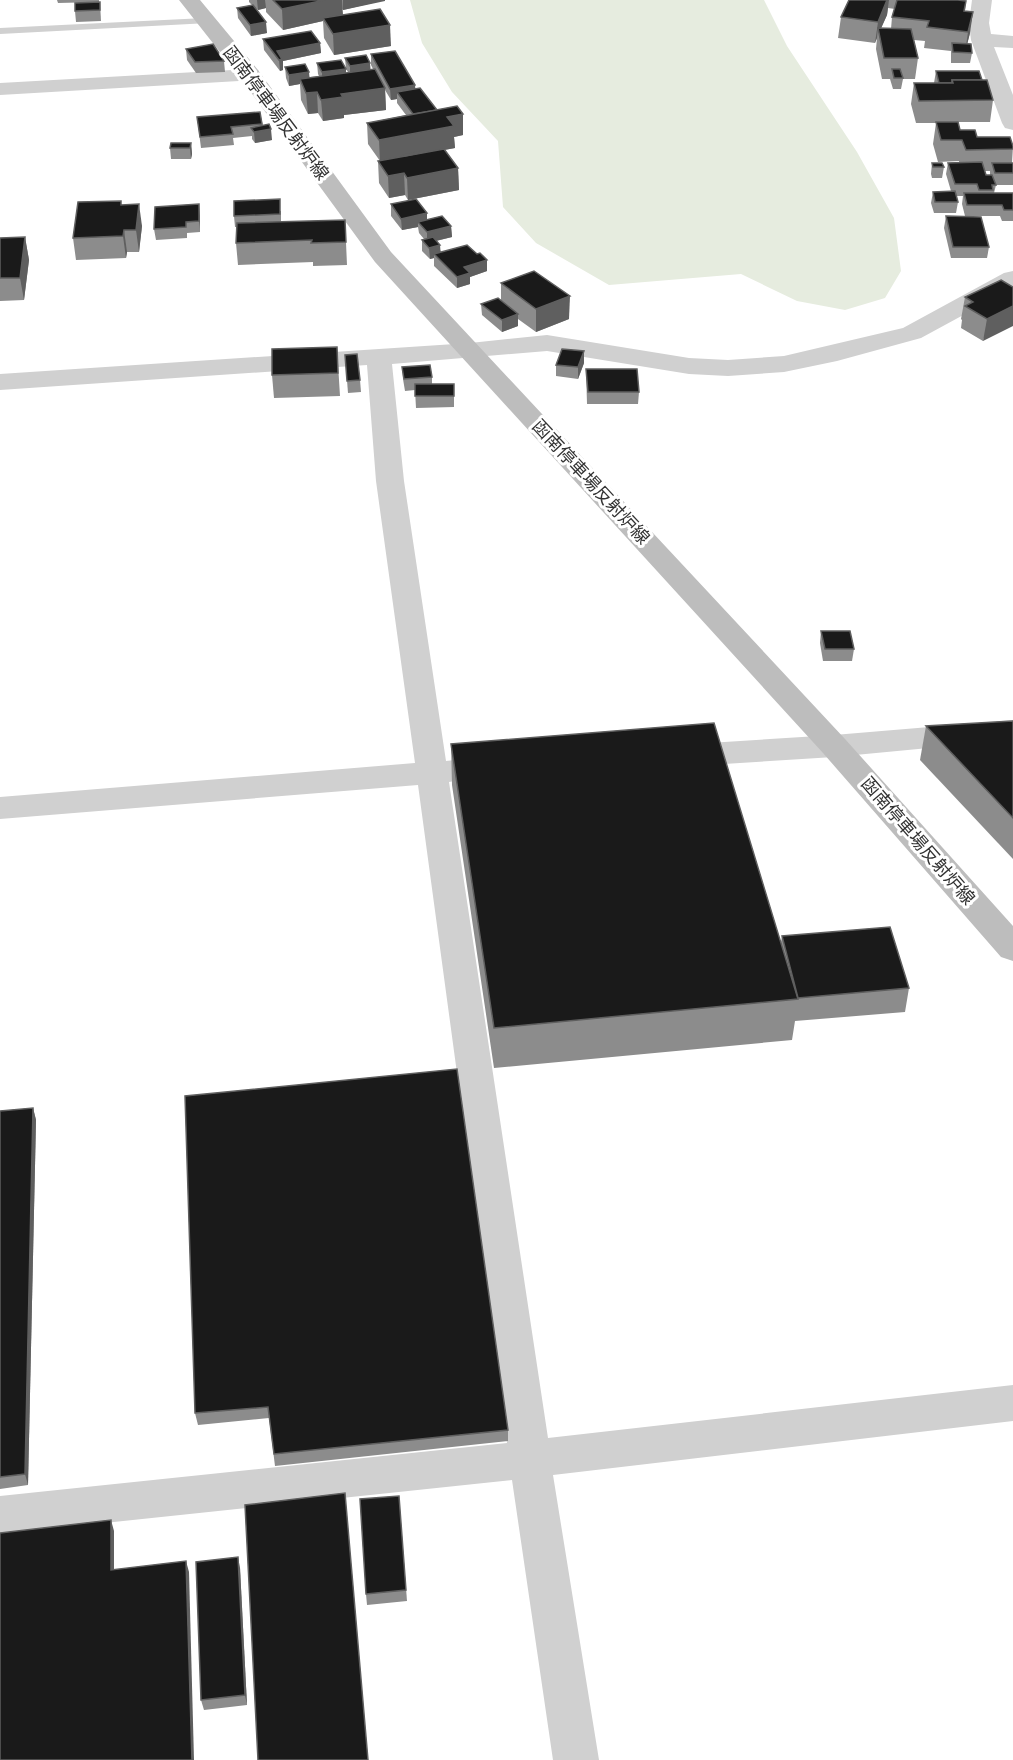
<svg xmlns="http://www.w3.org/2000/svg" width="1013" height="1760" viewBox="0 0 1013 1760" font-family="'Work Sans','Noto Sans JP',sans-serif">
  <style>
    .green { fill: #e6ecdf }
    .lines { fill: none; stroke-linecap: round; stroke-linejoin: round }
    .service { fill: #d0d0d0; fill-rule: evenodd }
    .minor { fill: #d0d0d0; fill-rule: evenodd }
    .secondary { fill: #bdbdbd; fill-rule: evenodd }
    .wall { fill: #8c8c8c; fill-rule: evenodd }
    .shaded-wall { fill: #5f5f5f }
    .building { fill: #1a1a1a; stroke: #5f5f5f; stroke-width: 1.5 }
    .labels { text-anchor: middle; stroke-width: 6; stroke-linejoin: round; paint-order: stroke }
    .street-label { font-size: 18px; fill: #333; stroke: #fff }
  </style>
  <rect width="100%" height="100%" fill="#fff"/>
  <path class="green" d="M410 0H764L787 46 857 152 894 218 901 271 885 298 845 310 797 301 741 274 609 285 536 243 503 207 498 141 452 92 422 43Z"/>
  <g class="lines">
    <path class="service" d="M205 18 211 21 209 23 0 34V28Z"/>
    <g class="minor">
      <path d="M972 0H992L989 23 991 34 1013 36V48L994 47 1013 95V130L1005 128 1002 123 971 40 969 23Z"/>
      <path d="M250 69 258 70 261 75 258 80 0 95V83Z"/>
      <path d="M1013 271V288L921 338 837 361 784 372 728 376 689 374 547 351 392 364 404 481 446 761 455 760 466 763 471 771 466 779 449 782 548 1438 1013 1385V1421L553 1475 599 1760H553L512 1480 0 1534V1496L507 1443 418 785 0 819V797L415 763 376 481 367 365 0 390V374L470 343 547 335 689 358 728 360 784 356 903 328 1004 273Z"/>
      <path d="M1013 720V740L834 757 677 767 666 764 661 756 666 748 677 745 834 735Z"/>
    </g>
    <path class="secondary" d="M179 0H200L258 70 391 252 845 739 1013 926V961L1001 957 823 753 375 262 242 80Z"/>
  </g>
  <g class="wall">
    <path d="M57 0H99V2L58 3Z"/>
    <path d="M249 0H385L343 10 342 9 343 15 391 46 334 55 324 38 323 21 283 30 266 12V8L258 10 256 8 267 33 251 36 238 18 237 8 252 5 249 2Z"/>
    <path d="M849 0H958L966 1 965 11 970 33 967 44 972 53 970 63H951V51L924 48 925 41 914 40 918 58 915 79H903L901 89H893L890 79H882L876 49 877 38 875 43 838 38 841 17ZM888 8 895 9 892 17 891 29 881 28 887 15Z"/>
    <path d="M100 2 101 21 76 22 75 11Z"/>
    <path d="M263 39 320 43 321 53 283 61V70L280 71 264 50Z"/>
    <path d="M186 49 224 61 225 72 196 73 187 60Z"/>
    <path d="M371 54 415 89 463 135 454 137 455 148 444 150 458 168 459 190 408 200 405 195 389 198 379 183 378 161H380L368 144 367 123 406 115 397 103V99L391 100 385 90 386 110 344 115V118L323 121 318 113 308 114 301 100 300 84 289 86 286 78 285 67 310 77 319 76 318 74 317 63 346 69V73L348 72 346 69 345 58 370 69H373L371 65Z"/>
    <path d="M936 71 982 80 993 100 990 122H958L960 130 977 137 1013 146 1012 163H1013V185H996L994 193H1013V221H1002L1000 216H965L962 204 963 196H956L958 202 956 213H934L931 203 933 192 951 191 946 174 948 163 959 162V161L938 162 933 144 936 123H916L911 104 914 83H934ZM985 171H990V175H986Z"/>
    <path d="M260 112 263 126 272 140 255 143 252 139V136L233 138 234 145 201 148 197 117Z"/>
    <path d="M191 143 192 154 191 159H171L170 148Z"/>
    <path d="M932 163 944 167 942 178H932L931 174Z"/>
    <path d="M199 204 200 232 187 233V238L156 240 154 229Z"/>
    <path d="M391 204 427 213V219L451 226 452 237 436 241 441 252 477 254 487 260V271L470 277V284L457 288 434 266V258L430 259 422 251V240L424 239 419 233 418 227 402 230 391 216Z"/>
    <path d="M122 205 142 226 139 252H127L126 258 76 260 73 238Z"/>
    <path d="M281 211V222L345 220 347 265 313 266V262L238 265 236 243 237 227H235L234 216Z"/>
    <path d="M946 216 989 247 987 258H951L944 228Z"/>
    <path d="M25 237 29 260 24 300 0 301V238Z"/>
    <path d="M1001 280 983 341 961 328 962 320 961 319 965 297Z"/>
    <path d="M501 283 569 319 536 332 518 319V326L502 332 482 315 481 304 501 300Z"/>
    <path d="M337 347 340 396 274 398 272 375Z"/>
    <path d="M584 351V363L578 379 556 376V365Z"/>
    <path d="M345 355 360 380 361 392 348 393Z"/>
    <path d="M402 367 432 377V384H454V407L416 408 415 390 405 391 403 379Z"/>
    <path d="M586 369 639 392 638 404H587Z"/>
    <path d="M821 631 854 649 852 661H823L820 643Z"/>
    <path d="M1013 721V859L920 760 926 726Z"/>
    <path d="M451 744 781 942 782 936 909 988 905 1012 795 1021 792 1040 494 1068 452 785Z"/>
    <path d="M185 1096 508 1430V1441L275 1466 269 1418 198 1425 195 1413Z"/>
    <path d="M33 1108 36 1120 28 1485 0 1489V1111Z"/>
    <path d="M399 1496 407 1601 367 1605 366 1594Z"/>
    <path d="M240 1568 247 1705 204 1710 201 1700Z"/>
  </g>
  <g class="shaded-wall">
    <path d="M257 0H265L266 8 258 10Z"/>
    <path d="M325 0H342L343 17 323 18V21L283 30 282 9Z"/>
    <path d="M343 0H385V1L343 10Z"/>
    <path d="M887 0H889L887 15 879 33 878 28 877 38 875 43 878 22Z"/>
    <path d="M973 12 970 33 965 53 968 32Z"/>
    <path d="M266 22 267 33 251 36 250 25Z"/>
    <path d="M390 25 391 46 334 55 333 34Z"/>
    <path d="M320 43 321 53 283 61V70L280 71 279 60 277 51Z"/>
    <path d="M370 63 371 74 350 77V66Z"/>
    <path d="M346 69V80L322 83V72Z"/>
    <path d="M309 72 310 83 300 79V84L289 86V75Z"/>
    <path d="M415 85 416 96 397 92V99L391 100 390 89Z"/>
    <path d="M385 88 386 110 344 115V118L323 121 321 100 341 94Z"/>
    <path d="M317 92 318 113 308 114 306 93Z"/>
    <path d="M463 114V135L454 137 455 148 406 157 404 155V157L380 162 379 140 447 117Z"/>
    <path d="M271 129 272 140 255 143 254 132Z"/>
    <path d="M191 143 192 154 191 159 190 148Z"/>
    <path d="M458 168 459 190 408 200 407 178Z"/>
    <path d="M404 173 405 195 389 198 388 176Z"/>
    <path d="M139 204 142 226 139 252 136 230Z"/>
    <path d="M199 204 200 216V232L199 221Z"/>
    <path d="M427 213V225L418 222V227L402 230 401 219Z"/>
    <path d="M451 226 452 237 427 243V232Z"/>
    <path d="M124 230 127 252 126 258 123 236Z"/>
    <path d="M25 237 29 260 24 300 20 278Z"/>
    <path d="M440 245 441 257 434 254V258L430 259 429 248Z"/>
    <path d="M487 260V271L470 277V284L457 288V277L464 267Z"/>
    <path d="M570 296 569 319 536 332V309Z"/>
    <path d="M1013 306V326L983 341 987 319Z"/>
    <path d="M518 314V326L502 332V320Z"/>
    <path d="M584 351V363L578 379V367Z"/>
    <path d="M33 1108 36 1120 28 1485 25 1474Z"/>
    <path d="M111 1520 114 1531V1581L111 1570Z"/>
    <path d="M238 1557 240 1568 247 1705 245 1695Z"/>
    <path d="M186 1561 189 1572 194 1760H192Z"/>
  </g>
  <g class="building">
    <path d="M273 0H325L282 9Z"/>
    <path d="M849 0H887L878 22 841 17Z"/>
    <path d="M897 0H958L966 1 964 11 973 12 968 32 927 27 929 21 892 17Z"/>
    <path d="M100 2V10L75 11V3Z"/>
    <path d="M253 5 266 22 250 25 237 8Z"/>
    <path d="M380 9 390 25 333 34 323 18Z"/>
    <path d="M878 28 911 29 918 58H884Z"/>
    <path d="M311 31 320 43 277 51 282 59 279 60 263 39Z"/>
    <path d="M952 43 971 44 972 53 953 52Z"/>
    <path d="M213 44 224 61 195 62 186 49Z"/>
    <path d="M395 51 415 85 390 89 371 54Z"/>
    <path d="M366 55 370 63 350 66 345 58Z"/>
    <path d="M341 60 346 69 322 72 317 63Z"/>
    <path d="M305 64 309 72 289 75 285 67Z"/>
    <path d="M375 69 385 88 341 94 343 97 321 100 317 92 306 93 300 79Z"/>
    <path d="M892 69H900L903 78H894Z"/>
    <path d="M936 71H979L982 80H952V83H939Z"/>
    <path d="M952 80H987L993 100 919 101 914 83H953Z"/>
    <path d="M420 88 437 110 413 114 397 92Z"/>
    <path d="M457 106 463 114 447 117 454 126 379 140 367 123Z"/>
    <path d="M260 112 262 124 231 127 233 134 200 137 197 117Z"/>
    <path d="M936 122H958L960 130H975L977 137H1010L1013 146V149L966 150 962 140H941Z"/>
    <path d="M269 124 271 129 254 132 251 128Z"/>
    <path d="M171 143H191L190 148H170Z"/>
    <path d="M444 149 458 168 407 178 404 173 388 176 378 161Z"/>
    <path d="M423 151 424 152 405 156 404 155Z"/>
    <path d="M982 162 986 175H992L996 185H992L993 190H979L977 184H955L948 163Z"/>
    <path d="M932 163H942L944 167H933Z"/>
    <path d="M992 163H1013V173H995Z"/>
    <path d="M955 191 958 202H935L933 192Z"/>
    <path d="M964 193H1013V210H1004L1002 205H967Z"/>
    <path d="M280 199V214L234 216V201Z"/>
    <path d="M416 199 427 213 401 219 391 204Z"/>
    <path d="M121 201V205L139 204 136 230H124L123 236 73 238 78 202Z"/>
    <path d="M199 204V221L186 222V227L154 229 155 207Z"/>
    <path d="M442 216 451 226 427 232 418 222Z"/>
    <path d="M946 216 981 217 989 247H953Z"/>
    <path d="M345 220 346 242 311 243 312 240 236 243 237 223Z"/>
    <path d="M25 237 20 278H0V238Z"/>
    <path d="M433 237 440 245 429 248 422 240Z"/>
    <path d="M467 245 477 254 480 253 487 260 464 267 470 273 457 277 434 254Z"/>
    <path d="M534 271 570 296 536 309 501 283Z"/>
    <path d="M1001 280 1013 287V306L987 319 965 306 973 302 965 297Z"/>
    <path d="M498 298 518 314 502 320 481 304Z"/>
    <path d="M337 347 338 373 272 375V349Z"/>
    <path d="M562 349 584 351 578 367 556 365Z"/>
    <path d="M357 354 360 380 347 381 345 355Z"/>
    <path d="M430 365 432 377 404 379 402 367Z"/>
    <path d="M586 369H637L639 392H588Z"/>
    <rect x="415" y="384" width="39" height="12"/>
    <path d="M821 631H850L854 649H825Z"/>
    <path d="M1013 721V818L926 726Z"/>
    <path d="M714 723 798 999 494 1028 451 744Z"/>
    <path d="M890 927 909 988 798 998 782 936Z"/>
    <path d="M457 1069 508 1430 274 1454 268 1407 195 1413 185 1096Z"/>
    <path d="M33 1108 25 1474 0 1477V1111Z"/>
    <path d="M345 1493 368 1760H258L245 1505Z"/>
    <path d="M399 1496 406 1590 366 1594 360 1499Z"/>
    <path d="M111 1520V1570L186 1561 192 1760H0V1533Z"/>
    <path d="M238 1557 245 1695 201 1700 196 1562Z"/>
  </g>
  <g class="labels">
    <g class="street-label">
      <text transform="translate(276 113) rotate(53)" y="6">函南停車場反射炉線</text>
      <text transform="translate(591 482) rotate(47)" y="6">函南停車場反射炉線</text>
      <text transform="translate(918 841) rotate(49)" y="6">函南停車場反射炉線</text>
    </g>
  </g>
</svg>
